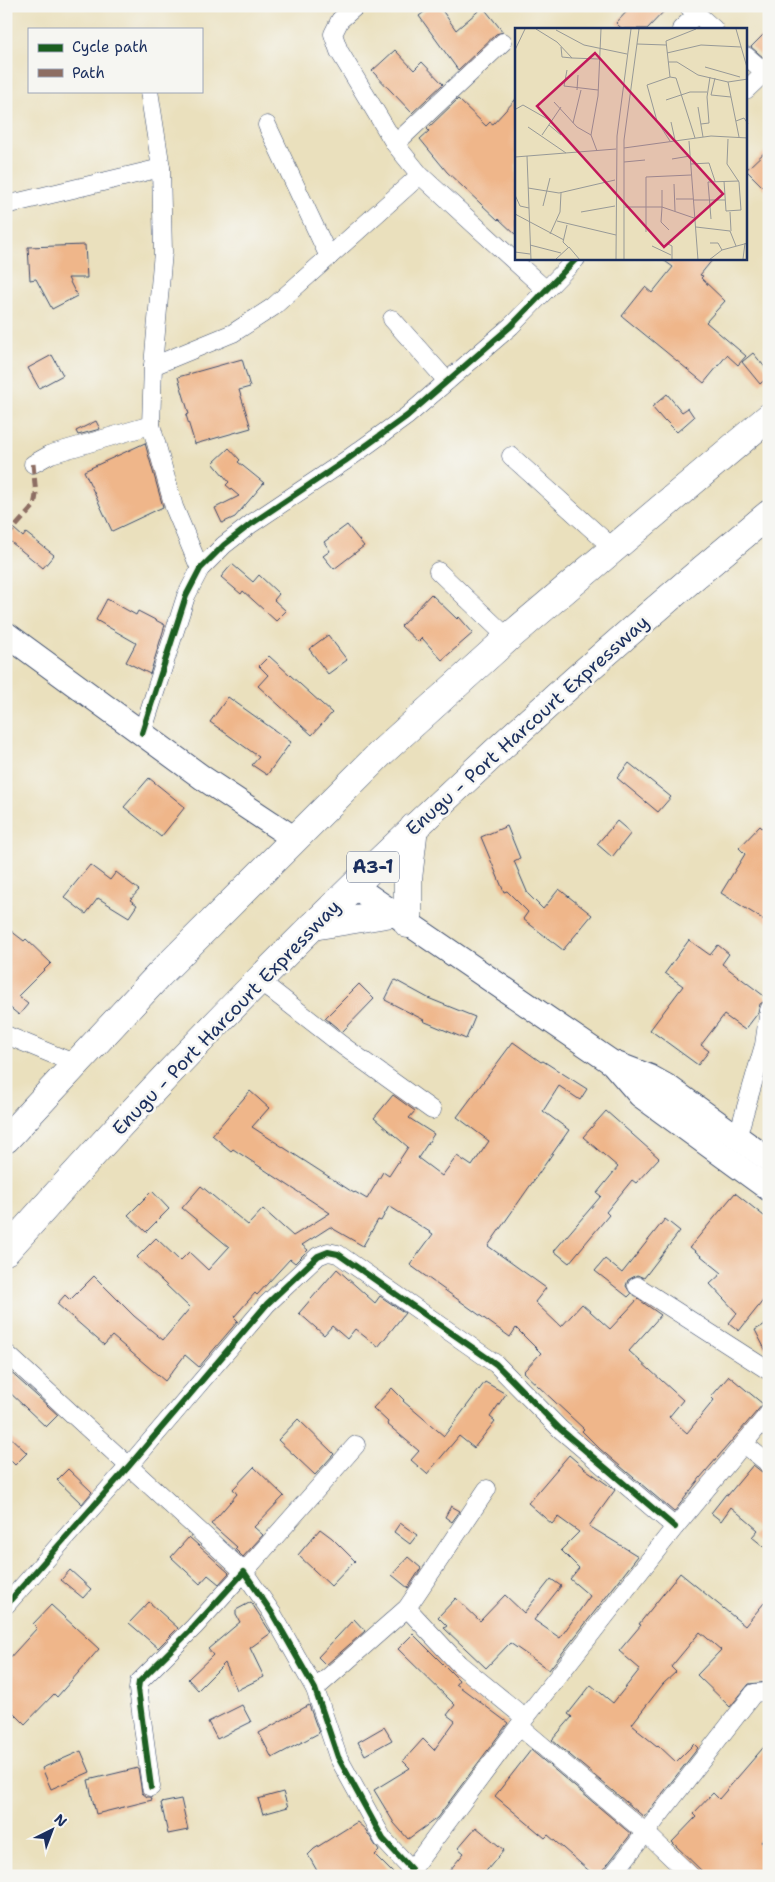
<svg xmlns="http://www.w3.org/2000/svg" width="775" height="1882" viewBox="0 0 775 1882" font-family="'Shantell Sans',sans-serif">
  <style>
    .building { fill: #efb68a }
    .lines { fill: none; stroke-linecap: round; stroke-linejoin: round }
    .minor-casing { stroke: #3a4a6c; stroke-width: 19 }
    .secondary-casing { stroke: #3a4a6c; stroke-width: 26 }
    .trunk-casing { stroke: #3a4a6c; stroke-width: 29 }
    .minor { stroke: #fff; stroke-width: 18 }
    .secondary { stroke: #fff; stroke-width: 24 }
    .trunk { stroke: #fff; stroke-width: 28 }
    .quiet { stroke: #8d6e63; stroke-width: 5; stroke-dasharray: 10 5; stroke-linecap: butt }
    .cycleway-casing { stroke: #f6f6f2; stroke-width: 9 }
    .cycleway { stroke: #1b5e20; stroke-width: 6 }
    .labels { text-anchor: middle; stroke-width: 5; stroke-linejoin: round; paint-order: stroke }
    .shield { fill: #f6f6f2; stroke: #5d6b8a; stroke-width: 1 }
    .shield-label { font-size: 18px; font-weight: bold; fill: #1b2f5e }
    .street-label { font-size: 19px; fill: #1b2f5e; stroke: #f6f6f2 }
    .inset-road { fill: none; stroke: #979997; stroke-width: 1 }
    .view { fill: #c2185b; fill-opacity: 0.15; stroke: #c2185b; stroke-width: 2.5 }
    .inset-edge { fill: none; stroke: #1b2f5e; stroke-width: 2.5 }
  </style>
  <rect width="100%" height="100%" fill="#f6f6f2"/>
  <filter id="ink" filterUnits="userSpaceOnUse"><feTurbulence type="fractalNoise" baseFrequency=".02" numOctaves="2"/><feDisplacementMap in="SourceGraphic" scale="10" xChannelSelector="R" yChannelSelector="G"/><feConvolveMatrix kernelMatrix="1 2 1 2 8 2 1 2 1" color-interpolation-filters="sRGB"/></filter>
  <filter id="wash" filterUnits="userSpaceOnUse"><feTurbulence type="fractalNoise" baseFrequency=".0096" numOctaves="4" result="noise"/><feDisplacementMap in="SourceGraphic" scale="20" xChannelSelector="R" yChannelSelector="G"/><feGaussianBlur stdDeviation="1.12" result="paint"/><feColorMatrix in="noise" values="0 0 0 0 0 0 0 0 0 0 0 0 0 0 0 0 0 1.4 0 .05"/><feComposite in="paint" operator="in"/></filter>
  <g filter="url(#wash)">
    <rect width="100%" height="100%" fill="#eae0bd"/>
    <g id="blocks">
      <g class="building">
        <path d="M432 6H439L456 30 483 7 503 32 496 34 458 70 419 16Z"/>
        <path d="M632 6H669L647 29H622L616 23Z"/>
        <path d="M769 29V53L764 58 751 47Z"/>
        <path d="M395 50 414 70 422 62 443 84 412 113 372 71Z"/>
        <path d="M458 99 486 126 490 122 493 124 516 99V235L499 219 498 220 447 172 420 139 429 131 427 129Z"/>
        <path d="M769 148V193L746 170Z"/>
        <path d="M85 245 87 278H68L77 296 52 309 36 279 30 280 28 247Z"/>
        <path d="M662 259H713L700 275 703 276 701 278 725 301 706 322 746 356 738 365 727 355 704 383 622 316 645 287 652 293 673 267Z"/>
        <path d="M753 353 769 372V376L760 384 742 362Z"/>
        <path d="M52 355 63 375 39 388 28 368Z"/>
        <path d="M242 359 250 387 239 390 251 428 195 444 186 415 189 414 178 377Z"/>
        <path d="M667 394 682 412 688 408 694 417 677 432 665 420 664 421 652 407Z"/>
        <path d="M96 421 100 429 78 435 76 431Z"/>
        <path d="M145 443 163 507 112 531 84 471Z"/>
        <path d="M229 448 240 460 238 462 264 483 235 517 222 523 215 508 239 496 226 485 229 482 213 463Z"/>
        <path d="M347 525 364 546 334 569 323 556 330 551 324 542Z"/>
        <path d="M13 528 23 537 26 533 54 555 43 568 6 538V535Z"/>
        <path d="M232 564 253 582 259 575 279 594 274 600 286 611 276 621 243 591 241 594 221 577Z"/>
        <path d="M431 594 457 619 459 617 473 633 442 660 422 638 418 642 401 626Z"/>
        <path d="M107 599 136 615 138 611 165 625 150 674 126 662 136 643 96 620Z"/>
        <path d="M328 635 347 660 328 674 309 649Z"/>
        <path d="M269 656 332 713 312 735 258 686 268 675 259 666Z"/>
        <path d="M228 697 291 742 267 775 252 765 259 757 210 722Z"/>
        <path d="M629 763 671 797 658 812 617 778Z"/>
        <path d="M149 778 185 807 161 837 124 807Z"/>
        <path d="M617 821 631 833 612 857 597 844Z"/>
        <path d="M507 826 520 858 514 861 528 894 543 909 559 889 592 915 563 950 523 919 528 912 507 891 504 892 481 837Z"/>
        <path d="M760 826 769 834V923L721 893 745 854 739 848Z"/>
        <path d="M90 865 110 880 116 872 139 890 130 900 137 905 129 917 98 898 86 914 64 897Z"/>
        <path d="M6 927 24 941 26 939 51 963 18 996 28 1004 19 1015 8 1006 6 1008Z"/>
        <path d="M689 940 710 955 718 945 729 954 722 964 768 999 760 1004 758 1013 745 1030 724 1015 701 1045 709 1051 698 1065 650 1030 683 986 665 973Z"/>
        <path d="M395 980 428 998 475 1017 466 1039 423 1021 424 1020 385 1000Z"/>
        <path d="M359 984 374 999 342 1032 325 1018Z"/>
        <path d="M513 1042 541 1062 543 1061 587 1089 580 1100 559 1086 543 1111 569 1130 488 1246 546 1288 535 1302 561 1327 582 1304 610 1329 638 1299 661 1315 629 1351 683 1400 669 1417 687 1433 714 1400 711 1397 729 1376 763 1404 700 1478 674 1512 600 1449 582 1431 584 1429 523 1372 541 1353 516 1328 510 1337 410 1265 433 1234 389 1206 381 1221 378 1220 363 1246 330 1227 302 1245 308 1250 295 1263 290 1259 257 1295 255 1293 234 1317 238 1321 199 1367 185 1355 165 1381 112 1336 104 1345 57 1304 65 1295 70 1300 94 1276 134 1316 163 1340 190 1308 137 1257 156 1238 180 1261 189 1252 208 1270 229 1247 182 1208 201 1186 248 1225 263 1209 293 1236 330 1213 233 1149 231 1151 212 1135 250 1091 269 1108 252 1127 354 1193 355 1192 367 1199 383 1172 389 1176 408 1147 374 1118 393 1095 415 1111 409 1118 434 1134 418 1158 442 1176 457 1156 472 1166 489 1141 457 1117Z"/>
        <path d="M606 1111 659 1158 636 1183 632 1180 606 1212 609 1215 569 1263 554 1251 601 1196 597 1193 618 1167 583 1137Z"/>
        <path d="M152 1191 169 1209 146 1232 128 1215Z"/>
        <path d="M735 1193 769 1220V1293L739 1331 729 1323 737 1313 710 1284 722 1273 690 1247Z"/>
        <path d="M665 1219 680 1231 644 1278 637 1275 628 1280 626 1286 631 1294 628 1297 595 1271 605 1259 622 1273Z"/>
        <path d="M337 1269 375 1303 380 1296 405 1313 378 1347 355 1329 347 1339 332 1326 324 1335 299 1313Z"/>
        <path d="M769 1322V1357L755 1330Z"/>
        <path d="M6 1368 58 1415 46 1427 6 1389Z"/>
        <path d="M485 1382 506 1394 490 1417 495 1421 474 1448 459 1436 427 1474 411 1460 419 1451 387 1424 388 1422 373 1408 392 1388 404 1400 403 1401 444 1436Z"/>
        <path d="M298 1419 334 1454 315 1475 278 1440Z"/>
        <path d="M6 1433 27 1453 15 1465 6 1456Z"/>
        <path d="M569 1455 584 1468 615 1490 589 1526 638 1556 549 1670 510 1643 486 1668 444 1628 447 1626 438 1617 456 1598 480 1621 505 1595 524 1613 551 1579 561 1586 534 1620 560 1638 590 1596 570 1579 579 1568 561 1550 579 1532 558 1517 552 1524 528 1503Z"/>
        <path d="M753 1465 762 1472 769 1474V1551L752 1537 758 1530 731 1507 721 1521 711 1513 726 1494 728 1495Z"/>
        <path d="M254 1467 284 1496 254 1527 263 1535 243 1557 235 1549 237 1547 211 1524 237 1494 233 1489Z"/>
        <path d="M68 1469 92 1492 82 1504 57 1480Z"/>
        <path d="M451 1506 460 1511 452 1522 445 1517Z"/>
        <path d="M400 1523 417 1535 410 1544 394 1532Z"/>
        <path d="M320 1529 332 1538 355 1561 331 1586 298 1555Z"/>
        <path d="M189 1537 229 1573 219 1584 208 1575 200 1584 171 1557Z"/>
        <path d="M408 1557 421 1568 408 1588 392 1575Z"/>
        <path d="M70 1570 91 1589 83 1598 61 1580Z"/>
        <path d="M680 1573 745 1626 769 1597V1682L749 1684 730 1707 697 1675 721 1650 700 1632 671 1667 676 1672 663 1684 632 1724 638 1729 637 1730 657 1746 658 1745 676 1762 694 1744 698 1748 644 1817 552 1740 572 1717 568 1714 591 1685 613 1703 640 1669 619 1651 641 1625 639 1624Z"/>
        <path d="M149 1602 178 1628 158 1648 129 1623Z"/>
        <path d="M251 1602 271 1633 250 1648 264 1677 237 1690 225 1663 198 1690 188 1679 213 1655 208 1649 240 1622 236 1615V1610Z"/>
        <path d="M51 1605 99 1649 57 1697 54 1694 25 1724 6 1705V1662L37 1628 33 1624Z"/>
        <path d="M354 1619 365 1631 326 1665 318 1657Z"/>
        <path d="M413 1634 459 1680 456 1684 508 1723 437 1818 408 1839 394 1823 374 1790 410 1768 403 1761 423 1739 434 1750 455 1721 447 1715 455 1705 398 1649Z"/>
        <path d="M242 1705 251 1722 217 1739 208 1722Z"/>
        <path d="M309 1705 319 1733 272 1758 259 1733Z"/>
        <path d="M384 1727 392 1740 365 1755 358 1742Z"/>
        <path d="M769 1741V1833L761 1842 769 1848V1876H707L672 1842 696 1817 693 1814 713 1793 719 1799Z"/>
        <path d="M531 1750 631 1834 604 1869 602 1876H595L548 1835 545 1838 495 1796Z"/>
        <path d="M81 1751 90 1772 51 1789 42 1768Z"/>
        <path d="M138 1768 142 1793 147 1797H151L152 1800 96 1814 88 1780Z"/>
        <path d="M283 1792 288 1807 263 1814 258 1799Z"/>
        <path d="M181 1799 188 1830 168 1834 161 1803Z"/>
        <path d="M357 1822 365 1829 379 1851 375 1855 396 1876H320L308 1855 314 1849Z"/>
        <path d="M476 1827 504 1850 482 1876H445L464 1853 458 1848Z"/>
      </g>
    </g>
  </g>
  <g filter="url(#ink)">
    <use href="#blocks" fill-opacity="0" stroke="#3a4a6c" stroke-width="1"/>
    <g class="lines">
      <defs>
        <g id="minor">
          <path d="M356 6 340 20 333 34 339 51 395 144 420 175 546 290"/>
          <path d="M688 6 714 29"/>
          <path d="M681 29 697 14"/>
          <path d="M746 56 765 72"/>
          <path d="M746 90 769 68"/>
          <path d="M149 91 161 168 163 252 153 366 151 425 174 507 200 569"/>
          <path d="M267 125 329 257"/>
          <path d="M395 144 503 42"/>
          <path d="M6 205 161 168"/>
          <path d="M392 319 447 381"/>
          <path d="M153 366 233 333 273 307 420 175"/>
          <path d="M511 456 614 549"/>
          <path d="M33 464 51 454 151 425"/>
          <path d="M438 571 508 638"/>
          <path d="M142 733 186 596 200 569 224 545 251 524 345 461 407 416 511 326 576 259"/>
          <path d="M260 981 343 1046 432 1110"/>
          <path d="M6 1035 76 1064"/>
          <path d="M737 1138 764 1045 769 1010"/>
          <path d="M637 1286 769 1371"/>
          <path d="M6 1353 244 1572 356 1445"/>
          <path d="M744 1444 769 1464"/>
          <path d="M6 1605 129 1466 267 1304 318 1256 328 1252 338 1254 496 1364 560 1429 675 1527"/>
          <path d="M407 1608 459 1664 525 1718"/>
          <path d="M315 1689 407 1608 487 1489"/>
          <path d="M519 1726 646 1833 691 1876"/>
          <path d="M151 1787 138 1689 139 1682 194 1627 244 1572 272 1613 315 1689 338 1757 383 1839 411 1869"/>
          <path d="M407 1876 519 1726 675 1527 769 1413"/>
          <path d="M612 1876 754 1693 766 1692 769 1694"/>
        </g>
        <g id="secondary">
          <path d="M6 634 203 778 295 839"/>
          <path d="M354 886 611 1062 650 1077 668 1087 769 1160"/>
          <path d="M614 1065 640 1095 769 1189"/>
        </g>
        <g id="trunk">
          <path d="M408 924V879L414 827"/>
          <path d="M313 926 392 913"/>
          <path d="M6 1139 159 975 381 753 508 638 769 417"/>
          <path d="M6 1251C240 986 496 739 769 514"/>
        </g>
      </defs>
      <use href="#minor" class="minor-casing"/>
      <use href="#secondary" class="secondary-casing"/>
      <use href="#trunk" class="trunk-casing"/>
      <use href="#minor" class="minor"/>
      <use href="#secondary" class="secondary"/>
      <use href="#trunk" class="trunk"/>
      <path class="quiet" d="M6 537 34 506 36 495 33 464"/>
      <defs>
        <g id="cycleway">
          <path d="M142 733 186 596 200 569 224 545 251 524 345 461 407 416 511 326 576 259"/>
          <path d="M6 1605 129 1466 267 1304 318 1256 328 1252 338 1254 496 1364 560 1429 675 1527"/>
          <path d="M151 1787 138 1689 139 1682 194 1627 244 1572 272 1613 315 1689 338 1757 383 1839 411 1869"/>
        </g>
      </defs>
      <use href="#cycleway" class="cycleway-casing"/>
      <use href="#cycleway" class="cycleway"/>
    </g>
  </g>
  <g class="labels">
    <rect class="shield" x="347" y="851.5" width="52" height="31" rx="4"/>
    <g class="shield-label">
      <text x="373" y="873">A3-1</text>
    </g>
    <g class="street-label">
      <text transform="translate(527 725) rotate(-42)" y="7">Enugu - Port Harcourt Expressway</text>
      <text transform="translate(226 1017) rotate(-46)" y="7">Enugu - Port Harcourt Expressway</text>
    </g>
  </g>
  <g transform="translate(515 28)">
    <rect width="232" height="232" fill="#eae0bd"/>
    <path class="inset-road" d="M21 1 42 14 57 30 84 31M221 1 233 43M41 2 69 17 112 26M122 16 151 17M46 19 47 29 57 30M0 22 10 1M152 25 186 17 226 19M153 34H162L183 47 213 54 233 51M190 39 225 49M52 42 49 58 83 62M155 49 151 13 181 1M200 50 196 67 216 69M213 54 224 109M62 62 63 47M151 72 175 64H192M39 74 62 99 76 107M183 79 188 109M1 81 8 77 36 93M221 93 229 90 233 96M156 94 160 112M58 95 66 62M186 96 194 95 192 69 195 49M34 97 46 107M13 99 51 125M27 107 46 79M155 113 142 93 132 57 155 49 161 50 180 110M174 113 183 232M109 120 196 108 233 110M82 123 76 107 83 68 86 1M12 128 16 232M0 129 101 121M157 131 175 128M109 134 130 132M176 136 194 135 200 153M209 153 211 183 226 182 224 154 212 136 213 111M159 156 160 183M13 160 44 165 100 152M0 167 5 178 14 180M161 171H178M178 172H210M28 178 35 150M110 179H147V162M66 184 100 178M215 184 216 203M0 186 49 212M196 191 193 154 224 153M42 193 101 207M52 197 48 214 53 219M181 199 215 203 221 218M154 202 146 194 147 179 179 190M131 204V149L176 147M35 206 45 184 46 165M195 215H203L207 222M153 216 157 218V232M15 217 46 225M137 218 156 227M0 224 15 226M228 231 230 215M40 232 54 219 65 232M101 232 102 108 116 1M109 232V112L124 1M194 232 207 222 233 215"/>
    <path class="view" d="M80 25 208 166 149 219 22 78Z"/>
    <rect width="232" height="232" class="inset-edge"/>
  </g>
  <rect width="775" height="1882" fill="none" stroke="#f6f6f2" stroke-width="25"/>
  <rect x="28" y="28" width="175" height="65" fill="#f6f6f2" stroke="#9ea6b7"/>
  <rect x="38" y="44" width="25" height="8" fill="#1b5e20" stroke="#9ea6b7"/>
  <text x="72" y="52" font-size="15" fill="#1b2f5e">Cycle path</text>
  <rect x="38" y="69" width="25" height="8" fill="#8d6e63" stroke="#9ea6b7"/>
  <text x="72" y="78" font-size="15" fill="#1b2f5e">Path</text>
  <g transform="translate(52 1830) rotate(42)" stroke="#f6f6f2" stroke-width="4" paint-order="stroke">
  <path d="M0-4L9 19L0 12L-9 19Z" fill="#1b2f5e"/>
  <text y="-8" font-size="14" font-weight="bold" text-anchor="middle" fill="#1b2f5e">N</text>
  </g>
</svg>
